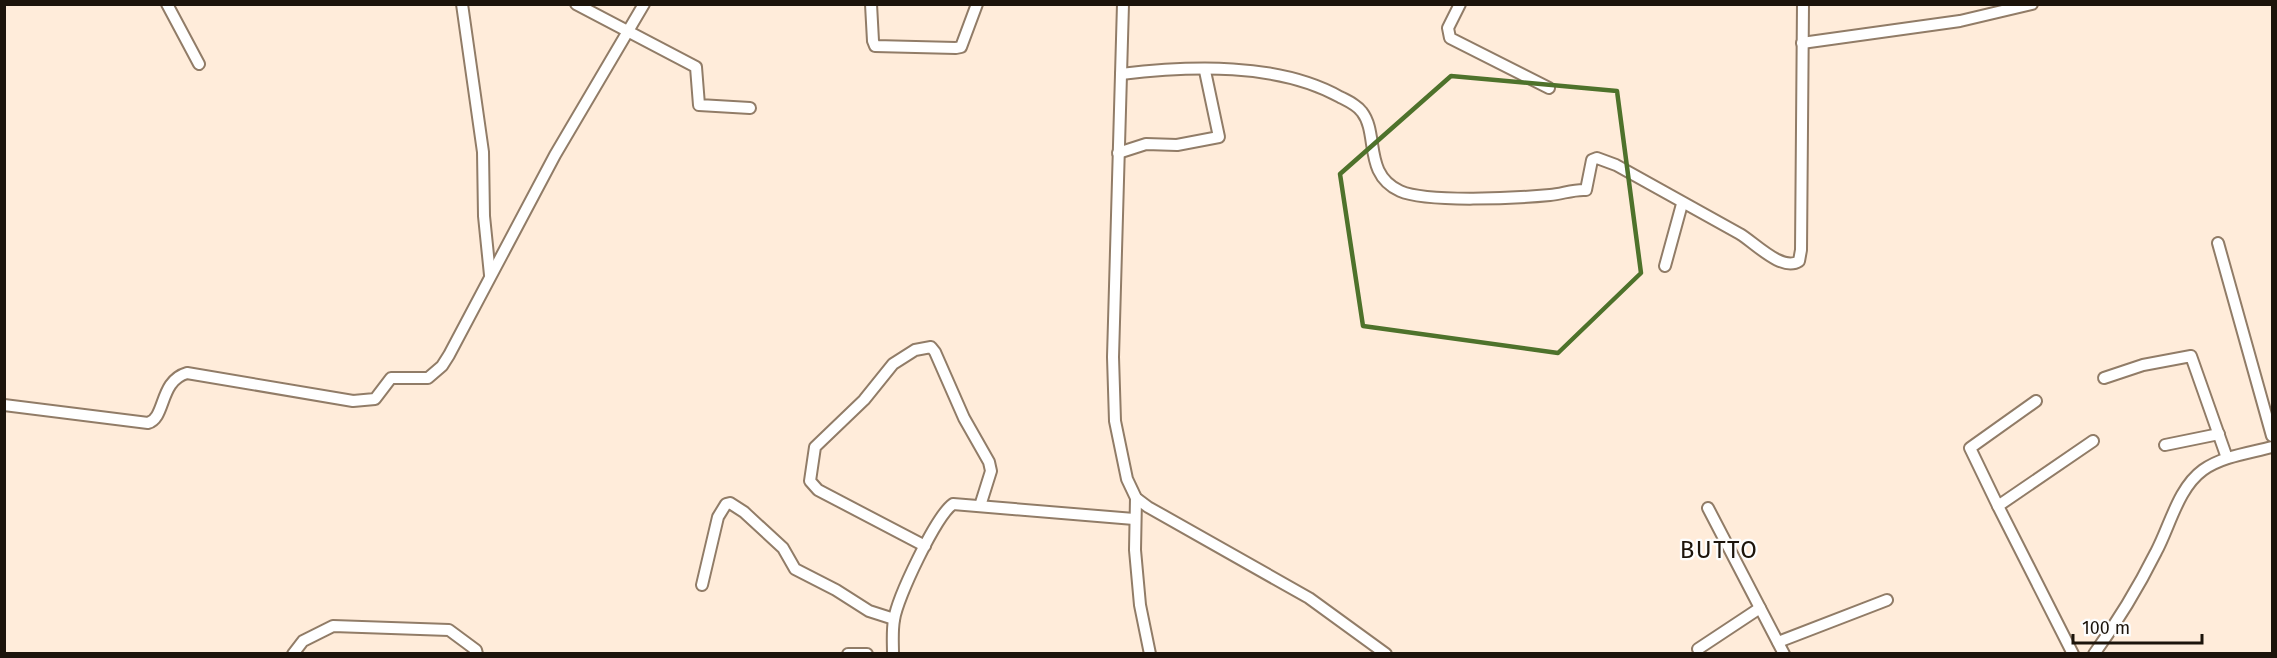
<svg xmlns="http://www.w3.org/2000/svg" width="2277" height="658" viewBox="0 0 2277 658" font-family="'Fira Sans',sans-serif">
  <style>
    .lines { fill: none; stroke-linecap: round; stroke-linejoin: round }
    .minor-casing { stroke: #917c67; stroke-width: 14 }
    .minor { stroke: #fff; stroke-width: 10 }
    .marked { fill: none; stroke: #4e722b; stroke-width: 4.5; stroke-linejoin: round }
    .labels { text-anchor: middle; stroke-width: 4.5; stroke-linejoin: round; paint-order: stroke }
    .quarter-label { font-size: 24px; letter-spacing: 1.5px; fill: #1c140b; stroke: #fdfdfd }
  </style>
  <rect width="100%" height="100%" fill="#ffecda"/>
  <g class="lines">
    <defs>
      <g id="minor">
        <path d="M167 4 199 64"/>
        <path d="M462 4 483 152 484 216 490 275"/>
        <path d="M576 4 696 67 699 105 750 108"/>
        <path d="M871 4 873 41 875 46 956 48 961 47 977 4"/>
        <path d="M1123 4 1113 357 1115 421 1127 479 1136 498 1148 507 1309 598 1386 654"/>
        <path d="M1460 4 1448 28 1450 38 1549 88"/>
        <path d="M1802 43 1960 21 2032 4"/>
        <path d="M1121 74C1189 66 1278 62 1340 97 1348 101 1357 105 1362 112 1379 134 1363 174 1400 191 1427 203 1518 198 1550 195 1562 194 1574 189 1586 190L1592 160 1597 158 1616 165 1740 234C1755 243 1782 272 1799 261L1801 250 1803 4"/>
        <path d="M1118 153 1146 144 1177 145 1219 137 1205 71"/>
        <path d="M2218 243 2272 436"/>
        <path d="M1665 266 1682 204"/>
        <path d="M2104 378 2143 365 2191 356 2227 458"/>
        <path d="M4 405 148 423C166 418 159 381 187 373L353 401 375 399 391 378H428L442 366 449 355 555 155 644 4"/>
        <path d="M2165 445 2219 434"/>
        <path d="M1136 498 1135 550 1140 605 1150 654"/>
        <path d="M1998 506 1970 448 2036 401"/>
        <path d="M1708 508 1784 654"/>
        <path d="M925 546 818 490 810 481 815 447 864 400 893 364 915 350 931 347 935 352 964 418 989 462 991 471 980 506"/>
        <path d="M702 585 718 517 726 504 730 503 744 512 783 548 795 569 836 590 869 611 894 619"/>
        <path d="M1778 642 1887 600"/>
        <path d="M1698 649 1760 608"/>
        <path d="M293 654 303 641 333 626 449 630 476 650 477 654"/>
        <path d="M848 654H867"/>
        <path d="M893 654C893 643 892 631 894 620 897 598 936 516 953 504L1134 519"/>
        <path d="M2073 654 1998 506 2093 441"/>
        <path d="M2094 654C2118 621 2138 588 2156 552 2170 526 2178 488 2203 470 2223 456 2250 453 2272 447"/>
      </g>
    </defs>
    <use href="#minor" class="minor-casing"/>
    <use href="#minor" class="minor"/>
  </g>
  <path class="marked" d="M1451 76 1617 91 1641 273 1558 353 1363 326 1340 174Z"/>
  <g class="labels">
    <g class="quarter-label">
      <text x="1719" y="558">BUTTO</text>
    </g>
  </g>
  <rect width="2277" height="658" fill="none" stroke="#1c140b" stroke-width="12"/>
  <path d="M2073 634v9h129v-9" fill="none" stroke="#1c140b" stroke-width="3"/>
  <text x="2082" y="634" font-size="18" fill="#1c140b" stroke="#fdfdfd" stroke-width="4.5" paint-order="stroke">100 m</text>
</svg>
